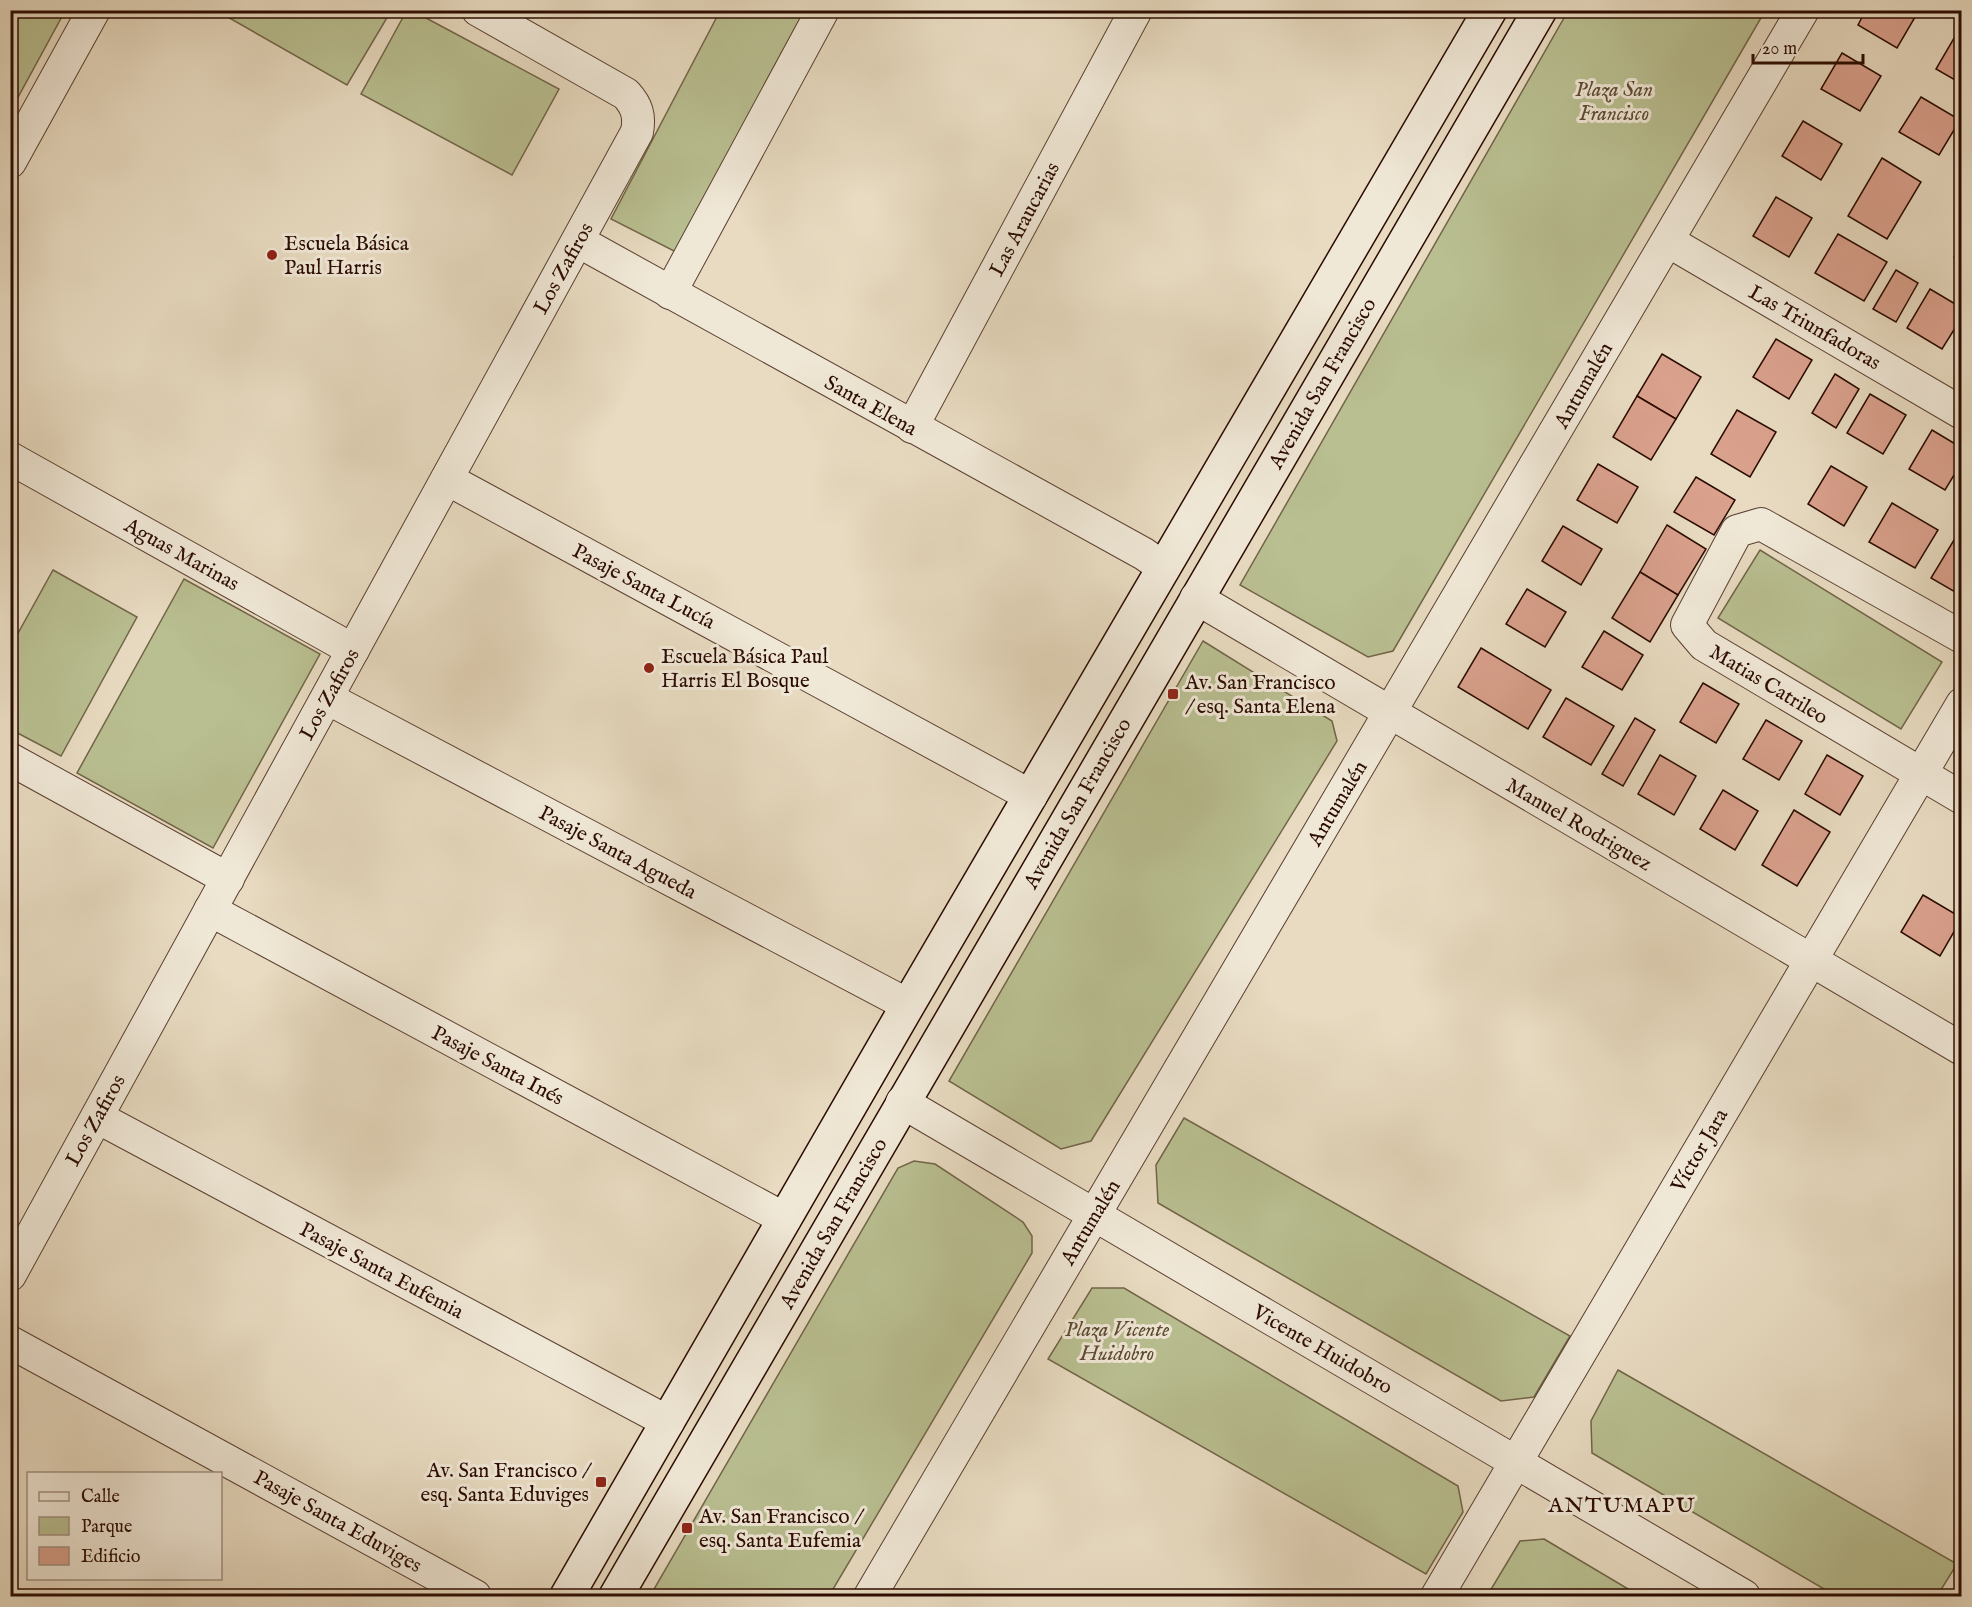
<svg xmlns="http://www.w3.org/2000/svg" width="1972" height="1607" viewBox="0 0 1972 1607" font-family="'IM FELL English',serif">
  <style>
    .green { fill: #b9bf91; stroke: #726548; stroke-width: 1.5 }
    .building { fill: #daa18d; stroke: #2b0b00; stroke-width: 1.5 }
    .lines { fill: none; stroke-linecap: round; stroke-linejoin: round }
    .street-casing { stroke: #5a3f30; stroke-width: 34 }
    .secondary-casing { stroke: #2b0b00; stroke-width: 36 }
    .street { stroke: #f0e8d7; stroke-width: 32 }
    .secondary { stroke: #f0e8d7; stroke-width: 33 }
    .poi-dot { fill: #8f2418; stroke: #f0e8d7; stroke-width: 2 }
    .labels { text-anchor: middle; stroke-width: 6; stroke-linejoin: round; paint-order: stroke }
    .park-label { font-size: 21px; font-style: italic; fill: #5d4a33; stroke: #f0e8d7 }
    .street-label { font-size: 21px; fill: #2b0b00; stroke: #f0e8d7 }
    .poi-label { font-size: 21px; fill: #2b0b00; stroke: #f0e8d7; text-anchor: start }
    .neighbourhood-label { font-size: 22px; letter-spacing: 1.5px; fill: #2b0b00; stroke: #f0e8d7 }
  </style>
  <rect width="100%" height="100%" fill="#e8dbc1"/>
  <filter id="stains"><feTurbulence type="fractalNoise" baseFrequency=".00333" numOctaves="4"/><feColorMatrix values="0 0 0 0 .2 0 0 0 0 .09 0 0 0 0 .02 0 0 0 .5 -.17"/></filter>
  <radialGradient id="worn" r=".72"><stop offset=".6" stop-color="#630" stop-opacity="0"/><stop offset="1" stop-color="#630" stop-opacity=".3"/></radialGradient>
  <g class="green">
    <path d="M11 10 65 11 11 110 10 11Z"/>
    <path d="M407 10 413 11 559 89 512 175 361 94Z"/>
    <path d="M217 11H391L347 85Z"/>
    <path d="M720 11H807L676 252 611 219Z"/>
    <path d="M1568 11H1765L1393 651 1368 657 1240 585Z"/>
    <path d="M1760 550 1942 662 1901 729 1718 618Z"/>
    <path d="M53 570 137 617 61 756 10 729 11 646Z"/>
    <path d="M184 579 320 654 213 848 77 773Z"/>
    <path d="M1203 641 1332 721 1337 741 1091 1141 1061 1149 949 1081Z"/>
    <path d="M1184 1118 1570 1336 1534 1397 1501 1401 1158 1203 1156 1165Z"/>
    <path d="M914 1161 935 1164 1023 1222 1032 1236V1253L829 1596H650L898 1168Z"/>
    <path d="M1092 1288H1124L1458 1486 1463 1512 1426 1574 1048 1359Z"/>
    <path d="M1618 1370 1957 1564 1937 1596H1836L1592 1453 1591 1421Z"/>
    <path d="M1544 1539 1640 1596H1487L1520 1541Z"/>
  </g>
  <g class="building">
    <path d="M1866 10H1914L1918 12 1897 48 1858 25Z"/>
    <path d="M1957 33 1962 36V84L1936 69Z"/>
    <path d="M1842 53 1881 76 1860 111 1821 89Z"/>
    <path d="M1921 97 1960 120 1939 155 1899 132Z"/>
    <path d="M1803 121 1842 144 1821 180 1782 156Z"/>
    <path d="M1882 158 1921 182 1887 239 1848 216Z"/>
    <path d="M1776 197 1812 218 1789 257 1753 236Z"/>
    <path d="M1838 234 1887 262 1864 301 1815 273Z"/>
    <path d="M1962 244V261L1954 257Z"/>
    <path d="M1896 270 1918 283 1896 322 1873 309Z"/>
    <path d="M1930 289 1962 308V317L1942 349 1907 328Z"/>
    <path d="M1776 339 1812 360 1789 399 1753 377Z"/>
    <path d="M1662 354 1701 377 1676 419 1637 396Z"/>
    <path d="M1835 374 1859 389 1836 428 1812 413Z"/>
    <path d="M1870 394 1906 415 1883 454 1847 433Z"/>
    <path d="M1637 396 1676 419 1651 460 1613 437Z"/>
    <path d="M1737 410 1776 432 1750 477 1711 454Z"/>
    <path d="M1932 430 1962 448V462L1945 490 1909 469Z"/>
    <path d="M1598 464 1638 487 1617 523 1577 500Z"/>
    <path d="M1831 466 1867 487 1844 526 1808 504Z"/>
    <path d="M1696 477 1735 500 1714 535 1674 512Z"/>
    <path d="M1892 503 1938 530 1915 568 1869 542Z"/>
    <path d="M1667 525 1706 549 1678 595 1640 572Z"/>
    <path d="M1563 526 1602 549 1581 585 1542 561Z"/>
    <path d="M1954 540 1962 544V596L1931 578Z"/>
    <path d="M1640 572 1678 595 1650 642 1612 618Z"/>
    <path d="M1527 589 1566 612 1545 647 1506 624Z"/>
    <path d="M1604 631 1643 655 1622 690 1582 667Z"/>
    <path d="M1481 648 1551 690 1528 729 1458 687Z"/>
    <path d="M1703 683 1739 704 1716 743 1680 722Z"/>
    <path d="M1566 698 1614 726 1591 765 1543 737Z"/>
    <path d="M1635 718 1655 730 1623 786 1602 774Z"/>
    <path d="M1766 720 1802 741 1779 780 1743 759Z"/>
    <path d="M1660 755 1696 776 1674 815 1638 794Z"/>
    <path d="M1827 755 1863 776 1840 815 1805 794Z"/>
    <path d="M1723 790 1758 811 1735 850 1700 829Z"/>
    <path d="M1794 810 1830 832 1797 886 1762 865Z"/>
    <path d="M1923 895 1962 918 1940 956 1901 932Z"/>
  </g>
  <g class="lines">
    <defs>
      <g id="street">
        <path d="M10 162 94 10"/>
        <path d="M578 241 1144 554 1164 568"/>
        <path d="M1668 241 1962 413"/>
        <path d="M670 293 823 10"/>
        <path d="M912 427 1136 10"/>
        <path d="M10 458 353 650"/>
        <path d="M447 479 1031 796"/>
        <path d="M1196 598 1962 1049"/>
        <path d="M1962 637 1761 524 1737 531 1687 625 1704 645 1962 798"/>
        <path d="M327 698 908 1005"/>
        <path d="M10 759 228 879"/>
        <path d="M210 910 785 1219"/>
        <path d="M902 1102 1744 1596"/>
        <path d="M97 1117 668 1422"/>
        <path d="M10 1275 637 132C640 116 637 106 626 94L478 10"/>
        <path d="M10 1342 475 1596"/>
        <path d="M870 1596 1803 10"/>
        <path d="M1437 1596 1962 704"/>
      </g>
      <g id="secondary">
        <path d="M567 1596 908 1005 1490 10"/>
        <path d="M616 1596 1540 10"/>
      </g>
    </defs>
    <use href="#street" class="street-casing"/>
    <use href="#secondary" class="secondary-casing"/>
    <use href="#street" class="street"/>
    <use href="#secondary" class="secondary"/>
  </g>
  <g class="poi-dot">
    <circle cx="272" cy="255" r="6"/>
    <circle cx="649" cy="668" r="6"/>
    <rect x="1167" y="688" width="12" height="12" rx="3"/>
    <rect x="595" y="1476" width="12" height="12" rx="3"/>
    <rect x="681" y="1522" width="12" height="12" rx="3"/>
  </g>
  <g class="labels">
    <g class="park-label">
      <text x="1614" y="96">Plaza San<tspan x="1614" dy="24">Francisco</tspan></text>
      <text x="1117" y="1336">Plaza Vicente<tspan x="1117" dy="24">Huidobro</tspan></text>
    </g>
    <g class="street-label">
      <text transform="translate(1024 219) rotate(-62)" y="7">Las Araucarias</text>
      <text transform="translate(563 268) rotate(-61)" y="7">Los Zafiros</text>
      <text transform="translate(1815 327) rotate(30)" y="7">Las Triunfadoras</text>
      <text transform="translate(1322 383) rotate(-60)" y="7">Avenida San Francisco</text>
      <text transform="translate(1583 385) rotate(-60)" y="7">Antumalén</text>
      <text transform="translate(871 405) rotate(29)" y="7">Santa Elena</text>
      <text transform="translate(182 554) rotate(29)" y="7">Aguas Marinas</text>
      <text transform="translate(644 586) rotate(28)" y="7">Pasaje Santa Lucía</text>
      <text transform="translate(1769 684) rotate(31)" y="7">Matias Catrileo</text>
      <text transform="translate(329 694) rotate(-61)" y="7">Los Zafiros</text>
      <text transform="translate(1077 803) rotate(-60)" y="7">Avenida San Francisco</text>
      <text transform="translate(1337 803) rotate(-59)" y="7">Antumalén</text>
      <text transform="translate(1579 824) rotate(30)" y="7">Manuel Rodriguez</text>
      <text transform="translate(618 852) rotate(28)" y="7">Pasaje Santa Agueda</text>
      <text transform="translate(498 1065) rotate(28)" y="7">Pasaje Santa Inés</text>
      <text transform="translate(95 1120) rotate(-61)" y="7">Los Zafiros</text>
      <text transform="translate(1699 1150) rotate(-60)" y="7">Víctor Jara</text>
      <text transform="translate(1090 1222) rotate(-59)" y="7">Antumalén</text>
      <text transform="translate(833 1223) rotate(-60)" y="7">Avenida San Francisco</text>
      <text transform="translate(382 1270) rotate(28)" y="7">Pasaje Santa Eufemia</text>
      <text transform="translate(1323 1349) rotate(30)" y="7">Vicente Huidobro</text>
      <text transform="translate(338 1521) rotate(29)" y="7">Pasaje Santa Eduviges</text>
    </g>
    <g class="poi-label">
      <text x="284" y="250">Escuela Básica<tspan x="284" dy="24">Paul Harris</tspan></text>
      <text x="661" y="663">Escuela Básica Paul<tspan x="661" dy="24">Harris El Bosque</tspan></text>
      <text x="1185" y="689">Av. San Francisco<tspan x="1185" dy="24">/ esq. Santa Elena</tspan></text>
      <text x="589" y="1477" text-anchor="end">Av. San Francisco /<tspan x="589" dy="24">esq. Santa Eduviges</tspan></text>
      <text x="699" y="1523">Av. San Francisco /<tspan x="699" dy="24">esq. Santa Eufemia</tspan></text>
    </g>
    <g class="neighbourhood-label">
      <text x="1622" y="1512">ANTUMAPU</text>
    </g>
  </g>
  <rect width="1972" height="1607" fill="none" stroke="#e8dbc1" stroke-width="36"/>
  <rect x="12" y="12" width="1948" height="1583" fill="none" stroke="#2b0b00" stroke-width="3"/>
  <rect x="18" y="18" width="1936" height="1571" fill="none" stroke="#2b0b00" stroke-width="1.5"/>
  <rect x="27" y="1472" width="195" height="108" fill="#f0e8d7" stroke="#a19081" stroke-width="1.5"/>
  <rect x="39" y="1492" width="30" height="9" fill="#f0e8d7" stroke="#a19081" stroke-width="1.5"/>
  <text x="81" y="1502" font-size="18" fill="#2b0b00">Calle</text>
  <rect x="39" y="1517" width="30" height="18" fill="#b9bf91" stroke="#a19081" stroke-width="1.5"/>
  <text x="81" y="1532" font-size="18" fill="#2b0b00">Parque</text>
  <rect x="39" y="1547" width="30" height="18" fill="#daa18d" stroke="#a19081" stroke-width="1.5"/>
  <text x="81" y="1562" font-size="18" fill="#2b0b00">Edificio</text>
  <path d="M1753 54v9h110v-9" fill="none" stroke="#2b0b00" stroke-width="3"/>
  <text x="1762" y="54" font-size="18" fill="#2b0b00" stroke="#f0e8d7" stroke-width="4.5" paint-order="stroke">20 m</text>
  <rect width="100%" height="100%" filter="url(#stains)"/>
  <rect width="100%" height="100%" fill="url(#worn)"/>
</svg>
